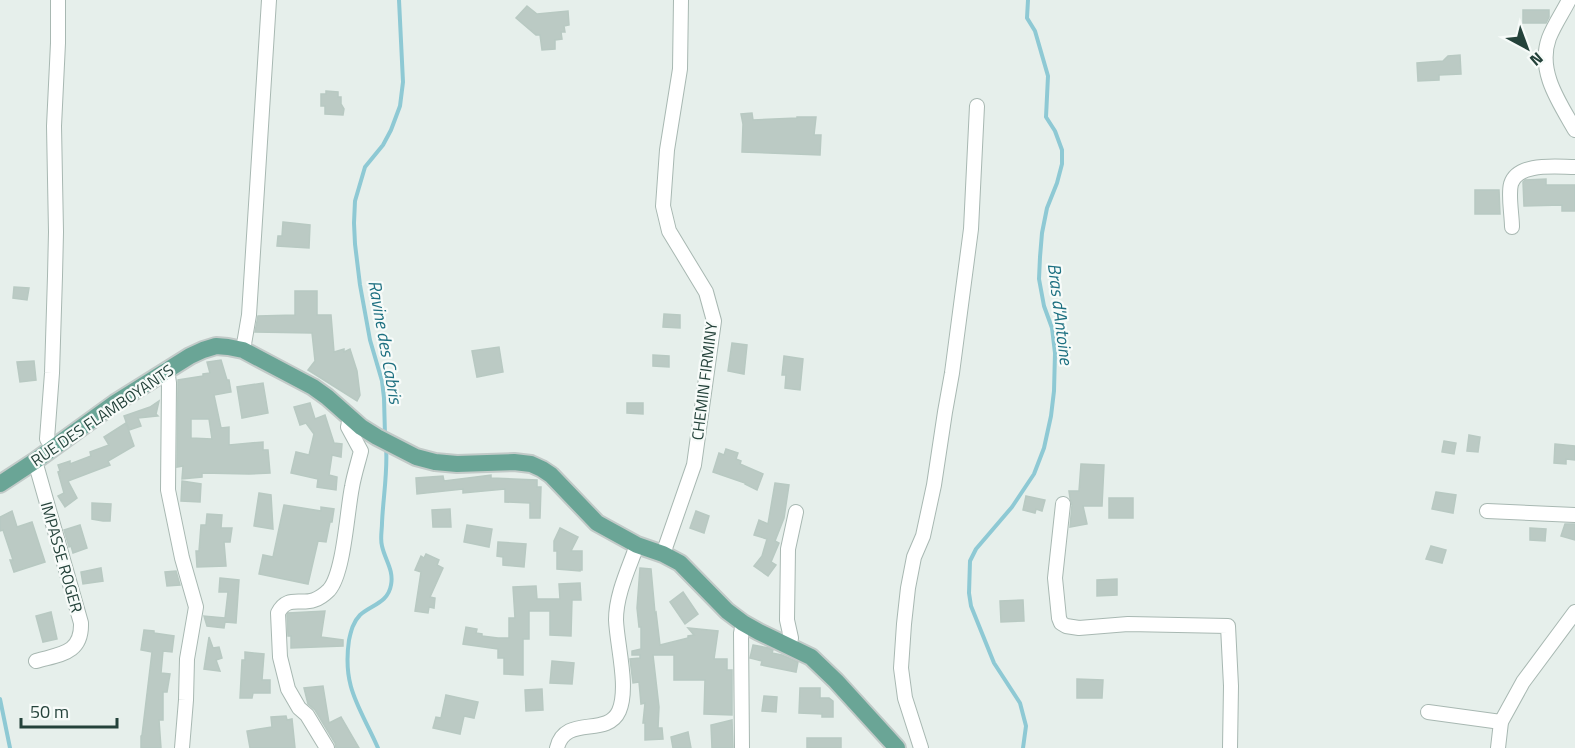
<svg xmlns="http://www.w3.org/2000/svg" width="1575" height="748" viewBox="0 0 1575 748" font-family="'Titillium Web',sans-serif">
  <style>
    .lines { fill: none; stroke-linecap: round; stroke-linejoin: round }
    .stream { stroke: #8ec9d4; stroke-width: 4 }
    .building { fill: #bbcac4; stroke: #b8c9c2; stroke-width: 1.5; fill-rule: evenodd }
    .minor-casing { stroke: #a8b8b2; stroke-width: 16 }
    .major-casing { stroke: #c2cac8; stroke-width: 20 }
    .minor { stroke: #fff; stroke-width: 14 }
    .major { stroke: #6aa596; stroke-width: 16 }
    .labels { text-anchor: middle; stroke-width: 4.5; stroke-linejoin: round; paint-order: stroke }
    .street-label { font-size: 16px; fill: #24423a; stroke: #f7fbf9 }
    .water-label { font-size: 18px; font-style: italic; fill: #1c6f80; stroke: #f7fbf9 }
  </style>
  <rect width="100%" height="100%" fill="#e6efeb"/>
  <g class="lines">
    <g class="stream">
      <path d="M385 435 384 398 382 381 370 340 360 285 355 244 354 223 355 201 365 167 383 145 391 130 400 106 403 82 399 0"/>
      <path d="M0 699 10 748"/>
      <path d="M378 748C360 707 342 688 349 640 351 631 353 622 360 615 371 605 388 603 391 585 394 570 385 560 382 546 380 539 382 530 382 523 383 498 388 471 386 446"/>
      <path d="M1023 748 1026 726 1020 703 994 663 971 606 969 593 970 561 976 549 1012 507 1034 474 1044 448 1051 416 1054 391 1055 353 1052 328 1044 306 1039 279 1040 257 1042 233 1047 208 1057 183 1062 164V150L1055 131 1046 117 1048 76 1035 31 1027 18 1028 0"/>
    </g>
  </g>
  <g class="building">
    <path d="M527 6 537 14 568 11 569 25 564 26 565 32H561L562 39 555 40V49L542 50 540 35H536L516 18Z"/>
    <path d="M1523 10H1549V17L1546 23H1523Z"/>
    <path d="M1460 55 1461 74 1439 75V80L1418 81 1417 63 1443 61 1448 56Z"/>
    <path d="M326 91 338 92V97H341V104L344 109 343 115 325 114V106H321V94H326Z"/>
    <path d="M752 113 753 120 797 118V117H816L814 135H821L820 155 742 152 743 124 741 114Z"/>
    <path d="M1546 179V185H1575V211H1562V205L1524 206 1523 182 1525 180Z"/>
    <path d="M1475 190H1499L1500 214H1475Z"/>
    <path d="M283 222 310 225 309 248 277 246 278 236H282Z"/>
    <path d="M14 287 29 288 27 300 13 298Z"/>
    <path d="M295 291H317V315H331L334 352 344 349V352L350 349 357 371 360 395 357 401 308 370 315 361 312 333 255 332 258 316 295 315Z"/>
    <path d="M664 314 680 315V328L663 327Z"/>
    <path d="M732 343 747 345 744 374 728 371Z"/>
    <path d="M499 347 503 372 477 377 472 351Z"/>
    <path d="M653 355 669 356V367L653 366Z"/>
    <path d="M784 356 803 359 800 390 785 388 786 375H782Z"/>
    <path d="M221 360 227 380H229L231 392 214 395 221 428 229 427V445L263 442V450H268L270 473 249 474 202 473V477L182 479 183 466 177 467 178 380 203 376V374L210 373 207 362ZM191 419H209L212 439 191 438Z"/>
    <path d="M34 361 36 380 20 382 17 362Z"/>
    <path d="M263 383 268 413 242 418 237 387Z"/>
    <path d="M159 401 156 414 158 416 138 418 141 426 129 430 124 416 150 407Z"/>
    <path d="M310 403 315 419 325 415 334 443 342 444 341 457 332 455 329 475 337 477 336 490 317 487 318 479 291 473 296 452 309 455 314 434 306 423 300 425 294 407Z"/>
    <path d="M627 403H643V414L627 413Z"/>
    <path d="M126 423 134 446 108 461 110 465 68 481 77 498 65 507 58 496 64 493 58 472 60 471 58 465 70 461V464L91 456 90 452 109 445 104 437Z"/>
    <path d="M1469 435 1480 437 1478 452 1467 451Z"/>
    <path d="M1444 441 1456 443 1454 454 1442 452Z"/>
    <path d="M1555 444 1575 446V460L1566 459V464L1554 463Z"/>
    <path d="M726 449 738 453 736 459 741 461 740 464 763 474 757 490 745 484V483L713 472 719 453 724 455Z"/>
    <path d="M1081 464 1104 465 1102 506H1083L1087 524 1070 527 1072 505 1070 498 1069 491H1079Z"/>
    <path d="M491 475V478L537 480V487H541L540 518H530V503L505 502V489L463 493V489L417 494 416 478 443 476 444 481Z"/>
    <path d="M182 481 201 484 200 502 181 501Z"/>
    <path d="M775 483 789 485 784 518 775 541 779 543 771 562 776 565 768 576 754 566 762 556 767 539 754 535 759 520 768 524Z"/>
    <path d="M1436 492 1456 495 1453 513 1432 509Z"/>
    <path d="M259 493 271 495 273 529 254 526Z"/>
    <path d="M1026 496 1045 500 1042 511 1036 509 1035 513 1023 510Z"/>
    <rect x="1109" y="498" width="24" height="20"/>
    <path d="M92 503 111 504 110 521H103L92 519Z"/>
    <path d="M284 505 321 511V507L334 509 332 522H330L326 542 318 541 308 584 259 574 263 555 273 557Z"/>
    <path d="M450 509 451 527H433L432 510Z"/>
    <path d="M12 511 17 527 32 522 45 562 14 572 10 560H13L3 530 0 531V517Z"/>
    <path d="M696 511 709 516 704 533 690 528Z"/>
    <path d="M207 514 222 515 221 528H232L230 542H224L226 566 197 567 196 551H199L201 525H206Z"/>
    <path d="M1565 524H1575V540L1561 536Z"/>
    <path d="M80 525 87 548 73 553 71 546 69 547 64 530Z"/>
    <path d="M467 525 492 529 489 547 464 542Z"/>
    <path d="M560 528 578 537 571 551H582V570H580V571L557 569V551H554V541Z"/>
    <path d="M1530 528 1546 529 1545 541 1530 540Z"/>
    <path d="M498 542 526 544 524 567 503 565V557L497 556Z"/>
    <path d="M1431 546 1446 550 1442 563 1426 559Z"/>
    <path d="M426 554 439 560 437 565 443 568 430 597 435 598 434 608 429 607 428 613 415 611 421 572 415 570 421 556 424 558Z"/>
    <path d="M101 568 103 581 83 584 81 572Z"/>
    <path d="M640 568 651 569 655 613 656 612 660 645 688 638V636L694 635 688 628 718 631 714 659H727V670H732V715L704 714 705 680H674V655H653L659 707 658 728H662L663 739 645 740V723H643L645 703 641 704 639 682 633 683 630 659 640 658V655H632V651L641 649V627H639L637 608Z"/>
    <path d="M176 571 180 585 167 586 165 572Z"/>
    <path d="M220 578 239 580 236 623 225 622 224 628 207 626 204 616 225 618 228 592H219Z"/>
    <path d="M1117 579V595L1097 596V580Z"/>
    <path d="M580 583 581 600H572L571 636 550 635V611H529V639H523V675L504 674V658H498V649L463 644 466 627 477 629 476 633 482 634V636L498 638H509V618H515L513 587 536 586 537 599H560L559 584Z"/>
    <path d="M683 592 698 614 685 624 670 602Z"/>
    <path d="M1023 600 1024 621 1001 622 1000 601Z"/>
    <path d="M325 611 321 637 343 640V646L291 648V636H288L287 615 288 613Z"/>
    <path d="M51 612 57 639 43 642 36 616Z"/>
    <path d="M144 630 154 631V633L174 636 172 652 163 651 161 673 170 674 167 692H163V720H159L161 748H141V736L142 735 152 652 141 650Z"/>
    <path d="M209 637 213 648 219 647 222 658 216 660 220 671 204 669Z"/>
    <path d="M753 645 769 648 773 650 772 653 782 655 798 662 796 672 761 665 762 661 750 658Z"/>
    <path d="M245 652 264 654 262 680H270V693H253L252 698H240L242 660H245Z"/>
    <path d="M552 661 574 663 572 684 550 683Z"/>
    <path d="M1077 679 1103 680 1102 698H1077Z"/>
    <path d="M323 686 329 723 341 717 359 748H336L335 743 315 710 308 704 304 688Z"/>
    <path d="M800 688H820V698H829L833 701V717H822V714L799 713Z"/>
    <path d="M542 689 543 710 526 711 525 690Z"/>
    <path d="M446 695 478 702 474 718 464 716 460 734 433 728 436 717 441 718Z"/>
    <path d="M764 696 777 697 776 712 762 711Z"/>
    <path d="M286 716 287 720 292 719 295 748H250L247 731 272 727 271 717Z"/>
    <path d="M732 720 733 748H712L711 725Z"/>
    <path d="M688 732 691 748H673L671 737Z"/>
    <rect x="807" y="738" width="34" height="10"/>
  </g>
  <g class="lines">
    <defs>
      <g id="minor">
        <path d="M1569 0C1563 12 1554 25 1549 38 1537 71 1559 102 1575 130"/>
        <path d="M1512 227C1512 215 1508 195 1511 184 1518 162 1556 167 1575 167"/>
        <path d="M243 350 249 315 269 0"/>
        <path d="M167 369 169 383 168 490 182 558 196 607 187 659 186 700 182 748"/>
        <path d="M53 447 47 439 52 373 55 276 56 232 54 126 58 43V0"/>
        <path d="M35 461 81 623C82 654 60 654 36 661"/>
        <path d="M1063 504 1055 578 1059 618 1061 623 1066 626 1079 628 1128 624 1228 626 1231 686 1230 748"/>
        <path d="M1487 511 1575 515"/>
        <path d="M663 554 694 465 714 321 706 292 669 231 663 206 667 150 680 69 681 0"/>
        <path d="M789 646 791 638 787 620 788 549 796 512"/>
        <path d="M1428 712 1501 722"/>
        <path d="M327 748 307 715 299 708 288 689 280 657 278 613C287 595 300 605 314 600 320 598 325 594 329 590 344 573 347 511 352 487 354 475 358 463 361 451L348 427 350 418"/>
        <path d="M557 748C565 714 607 738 619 711 629 688 617 645 616 620 616 594 629 568 637 545"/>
        <path d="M742 748 741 633 743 623"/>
        <path d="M921 748 905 698 901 668 904 624 908 588 914 557 923 536 934 485 945 412 952 373 971 229 977 106"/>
        <path d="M1498 748 1501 722 1523 682 1575 612"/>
      </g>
      <path id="major" d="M0 484 35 461 115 403 190 356 203 350 216 346 228 347 243 350 313 387 327 397 361 427 377 437 416 457 435 462 457 464 514 462 531 464 542 469 551 475 597 523 637 545 663 554 680 563 727 611 743 623 759 632 811 657 836 681 897 748"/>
    </defs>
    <use href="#minor" class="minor-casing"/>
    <use href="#major" class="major-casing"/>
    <use href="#minor" class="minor"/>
    <use href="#major" class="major"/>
  </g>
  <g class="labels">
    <g class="street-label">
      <text transform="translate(704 381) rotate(-83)" y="6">CHEMIN FIRMINY</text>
      <text transform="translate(102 415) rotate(-34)" y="6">RUE DES FLAMBOYANTS</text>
      <text transform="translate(62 557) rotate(74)" y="6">IMPASSE ROGER</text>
    </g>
    <g class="water-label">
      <text transform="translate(1060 314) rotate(83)" y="6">Bras d'Antoine</text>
      <text transform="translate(385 342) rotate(80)" y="6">Ravine des Cabris</text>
    </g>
  </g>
  <g transform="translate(1527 48) rotate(139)" stroke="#f7fbf9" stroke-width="4.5" paint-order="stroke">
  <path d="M0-4.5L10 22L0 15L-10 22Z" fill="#24423a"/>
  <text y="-9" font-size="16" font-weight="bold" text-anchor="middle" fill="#24423a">N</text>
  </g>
  <path d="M21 718v9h96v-9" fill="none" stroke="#24423a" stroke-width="3"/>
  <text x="30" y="718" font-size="18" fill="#24423a" stroke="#f7fbf9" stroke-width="4.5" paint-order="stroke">50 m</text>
</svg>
